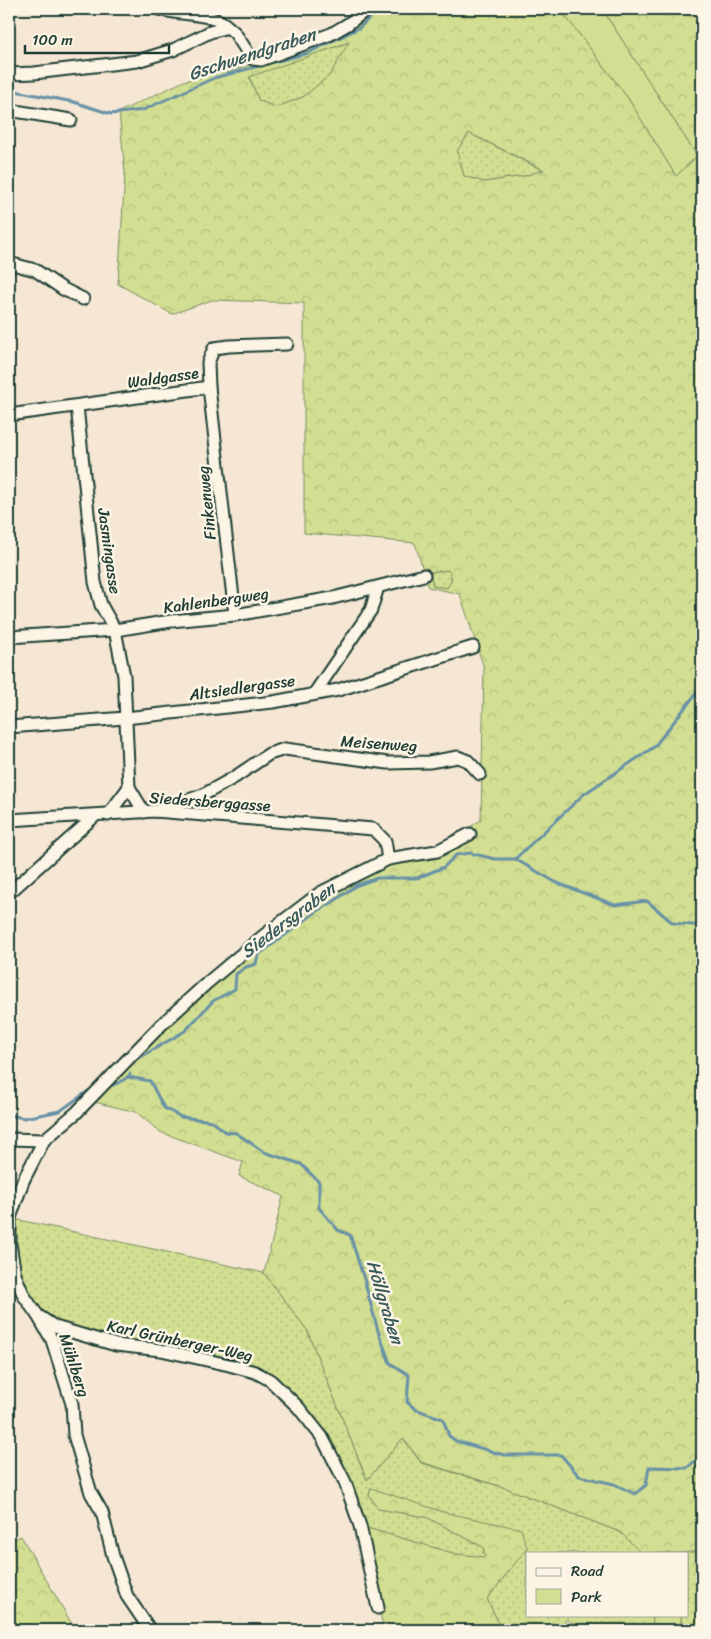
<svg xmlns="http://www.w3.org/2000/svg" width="711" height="1639" viewBox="0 0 711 1639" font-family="Sriracha,sans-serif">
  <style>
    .grass { fill: url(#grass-dots); stroke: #788e62 }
    .forest { fill: url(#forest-crowns); stroke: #788e62; fill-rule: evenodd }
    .green { fill: #d2de91; stroke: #788e62 }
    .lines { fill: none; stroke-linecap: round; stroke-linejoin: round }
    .stream { stroke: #6891a7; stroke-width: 3 }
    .minor-casing { stroke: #1f3d34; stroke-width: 15 }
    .minor { stroke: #fcf5e5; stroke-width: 11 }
    .labels { text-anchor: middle; stroke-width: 5; stroke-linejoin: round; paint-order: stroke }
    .street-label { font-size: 16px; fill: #1f3d34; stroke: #fcf5e5 }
    .water-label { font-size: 18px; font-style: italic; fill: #37595a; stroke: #fcf5e5 }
  </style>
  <defs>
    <pattern id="grass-dots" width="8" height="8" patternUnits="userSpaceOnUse" patternTransform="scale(1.25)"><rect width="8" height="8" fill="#d2de91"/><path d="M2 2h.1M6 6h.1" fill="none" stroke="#b4bf7e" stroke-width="1.8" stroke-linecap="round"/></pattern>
    <pattern id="forest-crowns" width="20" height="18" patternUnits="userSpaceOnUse" patternTransform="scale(1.25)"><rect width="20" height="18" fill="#d2de91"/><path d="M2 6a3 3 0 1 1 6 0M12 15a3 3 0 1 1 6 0" fill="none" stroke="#b4bf7e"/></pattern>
  </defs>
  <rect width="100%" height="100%" fill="#f5e7d3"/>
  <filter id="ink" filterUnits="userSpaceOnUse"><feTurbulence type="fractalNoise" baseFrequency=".02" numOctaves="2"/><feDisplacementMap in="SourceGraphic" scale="10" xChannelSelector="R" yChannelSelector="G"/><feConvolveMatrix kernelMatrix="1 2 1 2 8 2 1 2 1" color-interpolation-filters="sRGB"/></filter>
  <g filter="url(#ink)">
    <g class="grass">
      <path d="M350 42 330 75 303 97 277 107 259 101 249 76Z"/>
      <path d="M469 133 544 171 524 176 484 182 464 176 457 151Z"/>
      <path d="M448 570C453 577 452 582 447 588L433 586 430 572Z"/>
      <path d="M10 1218 264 1273 307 1330 367 1480 403 1438 421 1463 506 1488 620 1532 641 1553H527V1615H653L652 1630H583L566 1619 562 1630H502L487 1599 527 1548 443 1512 371 1489 369 1495 378 1509 426 1517 483 1547 485 1557 456 1554 360 1526 339 1468 298 1407 270 1380 55 1327 24 1296Z"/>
      <path d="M702 1551V1630H681V1615H687V1553L680 1552Z"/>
    </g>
    <g class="forest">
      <path d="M370 9H560L628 98 676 176 697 156 602 9H702V1551L680 1553H641L620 1532 506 1488 421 1462 403 1438 367 1480 307 1330 264 1273 283 1196 239 1176 243 1162 160 1132 136 1112 90 1101 187 1003 320 895 387 863 435 849 481 820 484 668 460 594 428 587 415 543 304 533V303L212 300 172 314 118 284 125 173 119 112 184 81 257 64 308 47ZM349 42 330 75 303 97 277 107 259 101 249 77ZM469 133 544 170 524 176 484 182 464 176 457 151ZM448 570C453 577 452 581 447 588L433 586 430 572Z"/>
      <path d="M371 1488 443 1512 521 1529 527 1548 487 1599 502 1630H384L360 1526 456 1554 485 1557 483 1547 426 1517 378 1509 369 1495Z"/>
      <path d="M21 1536 73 1626 87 1630H10L9 1625V1542Z"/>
      <path d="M653 1615H681V1630H652Z"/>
    </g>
    <path class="green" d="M560 9H602L697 156 676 176 628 98Z"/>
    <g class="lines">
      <g class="stream">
        <path d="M9 90 74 102 111 114 143 110 214 78 308 53 359 28 379 9"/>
        <path d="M515 859 584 794 654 747 699 690 702 688"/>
        <path d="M139 1058 185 1031 213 1001 235 989 236 974 246 967 256 964 258 955 316 912 333 902 355 886 377 878H417L444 867 456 855 470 853 495 859H515L557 883 615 905 647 901 673 923 702 926"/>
        <path d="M128 1077 150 1081 164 1108 181 1117 212 1121 225 1132 236 1133 264 1152 301 1164 319 1182V1208L338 1230 350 1235 364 1279 378 1331 390 1363 409 1375 407 1402 415 1409 443 1419 449 1436 456 1441 504 1455H561L579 1476 614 1484 635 1494 646 1485 649 1467 687 1468 699 1457H702"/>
        <path d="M107 1087C115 1085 126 1080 130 1074"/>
        <path d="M9 1115 24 1118 60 1111 88 1091 94 1090"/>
      </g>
      <defs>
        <g id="minor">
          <path d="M159 9C178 15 216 13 228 27"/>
          <path d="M9 74 34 73 137 61 173 50 210 32 228 27 235 33 250 56 253 59 261 60 331 34 348 24 367 9"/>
          <path d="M9 110 71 120"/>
          <path d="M9 263 35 270 63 289 83 299"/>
          <path d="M209 387 235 615"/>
          <path d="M77 406 95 582 101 605 115 630 124 676 129 787 144 812"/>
          <path d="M9 415 209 387 208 363 214 348 229 346 287 344"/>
          <path d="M9 637 115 630 171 621 235 615 333 598 424 575"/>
          <path d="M314 694 371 610 378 587"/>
          <path d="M9 727 125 718 273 702 338 690 473 647"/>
          <path d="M157 811 203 795 235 777 269 754 285 749 388 763 429 762 458 757 468 761 480 774"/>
          <path d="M108 815 129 787"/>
          <path d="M9 820 155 811 373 829 385 841 388 859"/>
          <path d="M9 893 95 816"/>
          <path d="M9 1139 44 1140"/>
          <path d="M40 1317 55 1327 116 1345 161 1350 229 1365 255 1372 270 1380 298 1407 322 1437 345 1482 360 1526 378 1608"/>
          <path d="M150 1630 127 1596 113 1556 102 1512 91 1493 74 1435 72 1404 52 1340 38 1316 24 1296 15 1275 10 1244V1218L23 1181 44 1140 76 1113 161 1025 207 983 262 937 320 893 388 859 437 851 470 834"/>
        </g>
      </defs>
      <use href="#minor" class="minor-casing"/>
      <use href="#minor" class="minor"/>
    </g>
  </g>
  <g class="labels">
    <g class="street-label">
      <text transform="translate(163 377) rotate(-8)" y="6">Waldgasse</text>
      <text transform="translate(206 503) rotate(-96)" y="6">Finkenweg</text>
      <text transform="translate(110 551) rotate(82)" y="6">Jasmingasse</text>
      <text transform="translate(216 600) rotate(-8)" y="6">Kahlenbergweg</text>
      <text transform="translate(242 687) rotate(-8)" y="6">Altsiedlergasse</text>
      <text transform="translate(379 743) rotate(4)" y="6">Meisenweg</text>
      <text transform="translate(210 801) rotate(4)" y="6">Siedersberggasse</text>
      <text transform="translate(180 1340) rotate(12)" y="6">Karl Grünberger-Weg</text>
      <text transform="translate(75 1365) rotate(72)" y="6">Mühlberg</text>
    </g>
    <g class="water-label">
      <text transform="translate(252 54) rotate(-18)" y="6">Gschwendgraben</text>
      <text transform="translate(288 920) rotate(-37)" y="6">Siedersgraben</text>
      <text transform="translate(385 1302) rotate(73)" y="6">Höllgraben</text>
    </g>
  </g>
  <rect width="711" height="1639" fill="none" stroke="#fcf5e5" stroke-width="30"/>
  <rect x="15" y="15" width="681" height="1609" fill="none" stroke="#1f3d34" stroke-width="2" filter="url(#ink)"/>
  <rect x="526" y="1552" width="162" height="65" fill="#fcf5e5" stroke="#a4ab9e"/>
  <rect x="536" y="1568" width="25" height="8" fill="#fcf5e5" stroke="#a4ab9e"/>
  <text x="571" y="1576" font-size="15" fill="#1f3d34">Road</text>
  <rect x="536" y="1589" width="25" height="15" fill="#d2de91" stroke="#a4ab9e"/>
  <text x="571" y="1602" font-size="15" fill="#1f3d34">Park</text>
  <path d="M25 45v8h144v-8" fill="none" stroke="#1f3d34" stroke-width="2.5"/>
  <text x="32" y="45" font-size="15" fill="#1f3d34" stroke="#fcf5e5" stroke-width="4" paint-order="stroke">100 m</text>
</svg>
